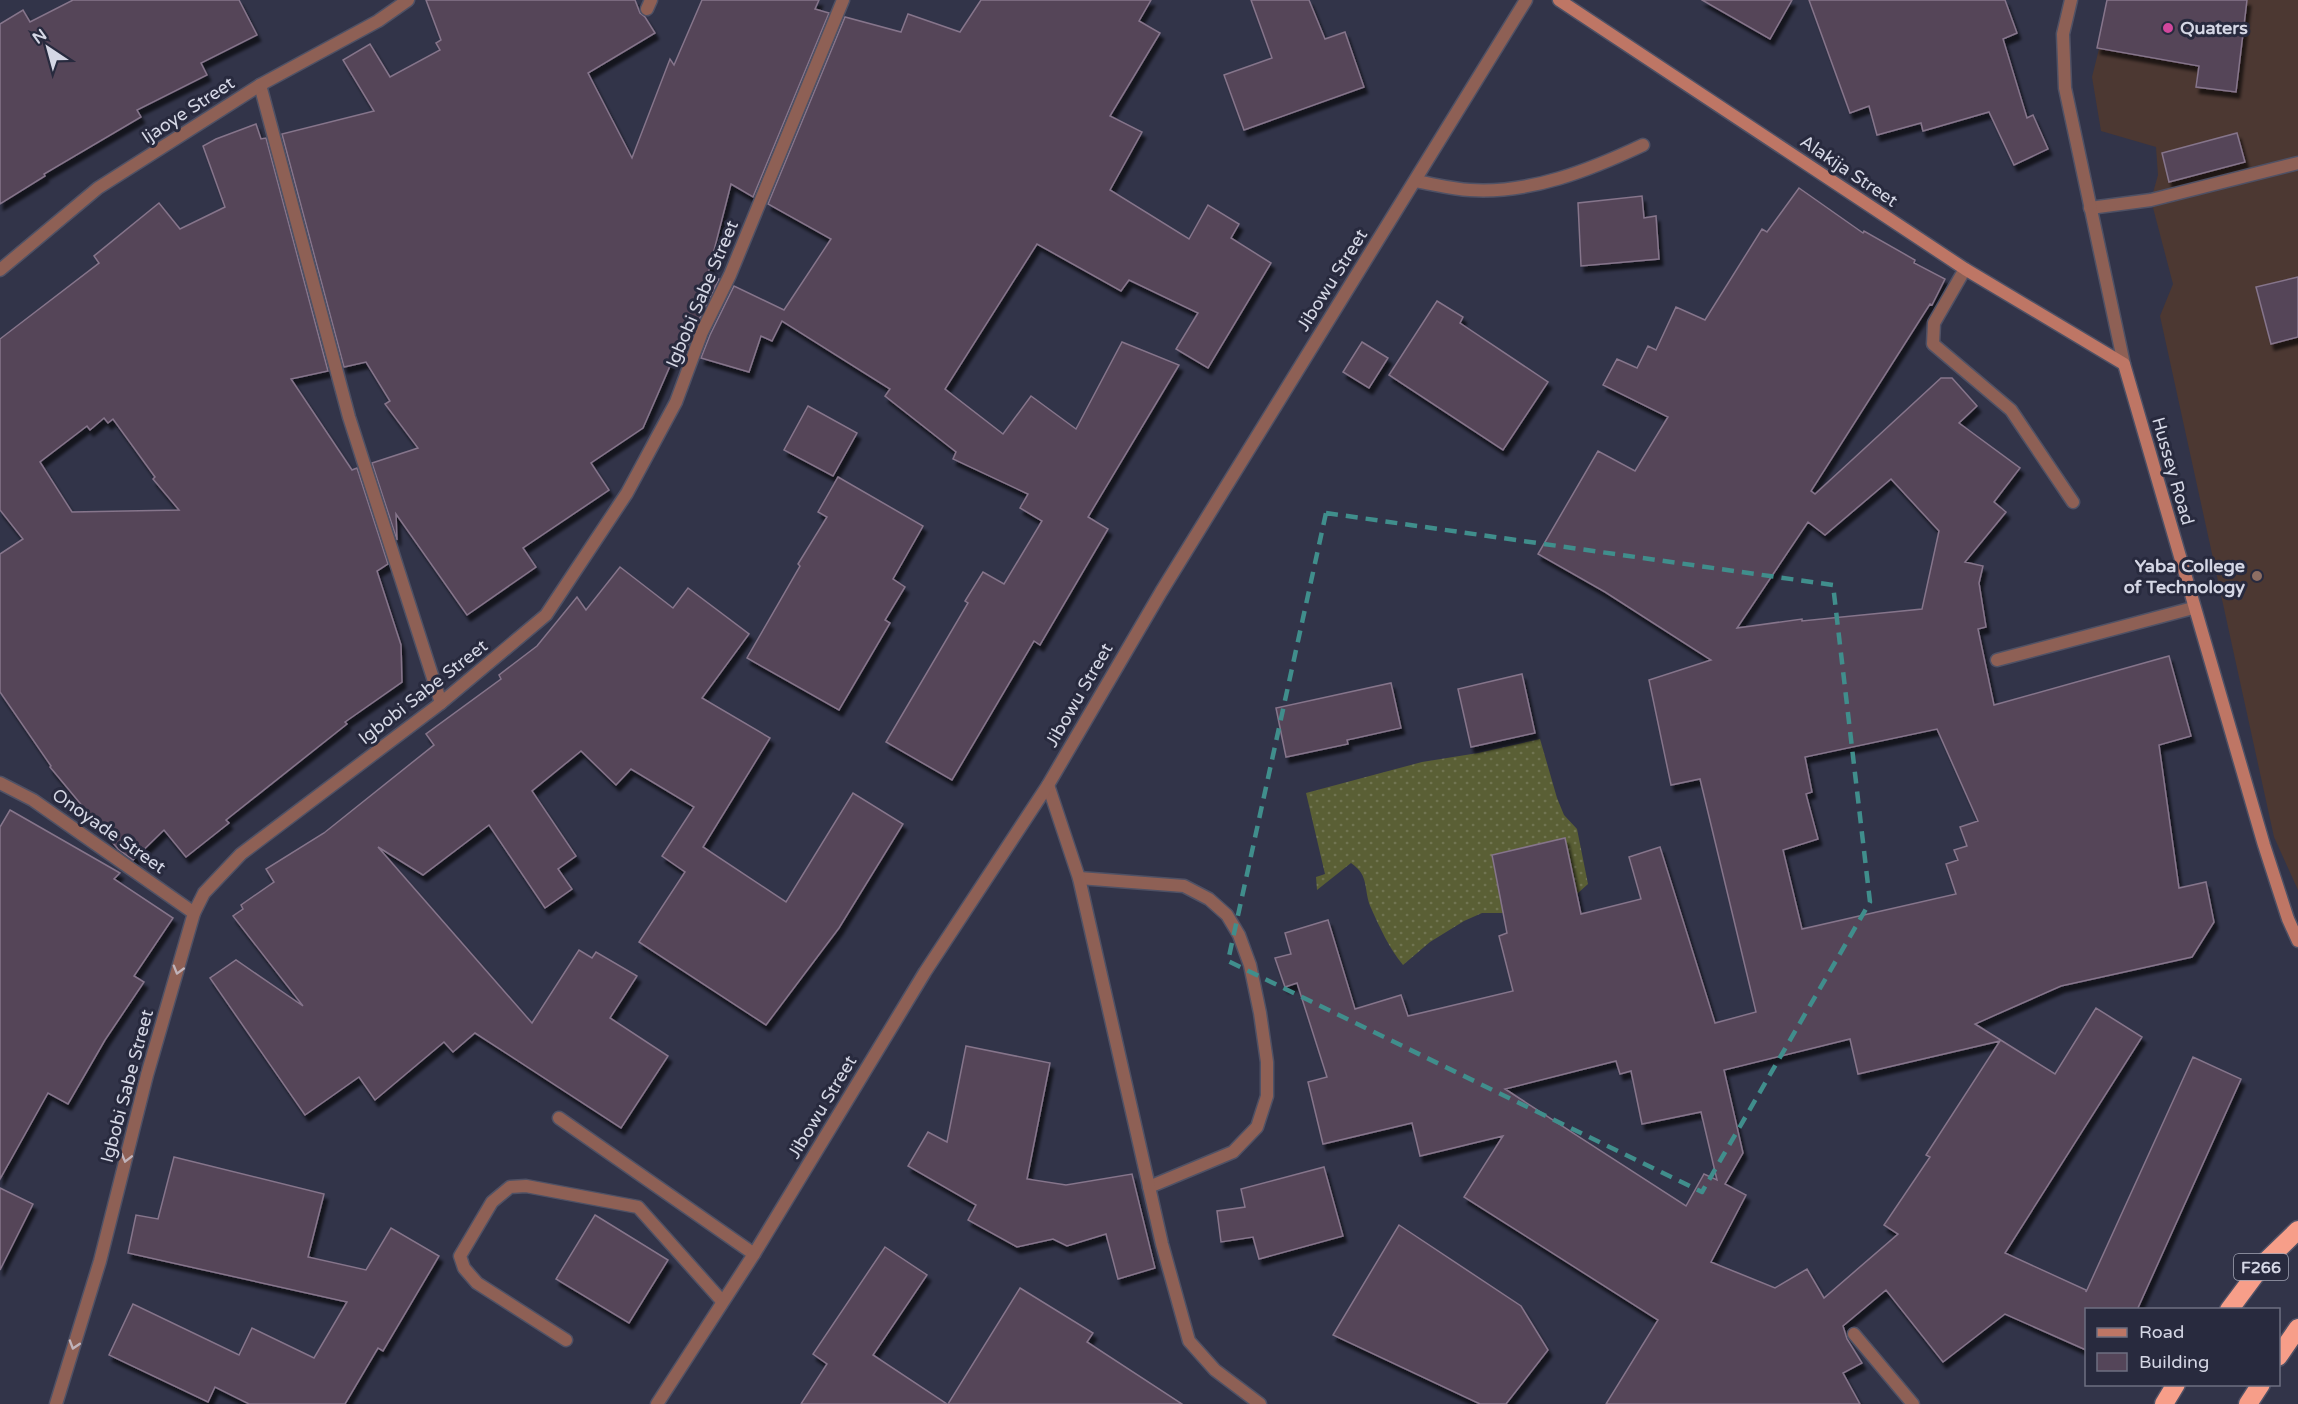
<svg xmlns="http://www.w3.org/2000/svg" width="2298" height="1404" viewBox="0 0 2298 1404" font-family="'Varela Round',sans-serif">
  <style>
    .education { fill: #4c3832 }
    .grass { fill: url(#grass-dots) }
    .building { fill: #544559; stroke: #86758b; stroke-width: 1.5; fill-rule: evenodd; filter: url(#shadow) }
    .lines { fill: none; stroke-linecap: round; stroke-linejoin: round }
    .lane-casing { stroke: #4f5165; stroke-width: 15 }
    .street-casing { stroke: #4f5165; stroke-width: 15 }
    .secondary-casing { stroke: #4f5165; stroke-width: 15 }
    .highway-casing { stroke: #4f5165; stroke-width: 21 }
    .lane { stroke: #8e6055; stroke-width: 12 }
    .street { stroke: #8e6055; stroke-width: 12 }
    .secondary { stroke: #be7665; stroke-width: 12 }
    .highway { stroke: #f79e89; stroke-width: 18 }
    .oneway { stroke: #c0b3ba }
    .marked { fill: none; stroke: #408e8c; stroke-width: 4.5; stroke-dasharray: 12 8; stroke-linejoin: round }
    .hotel-dot { fill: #d1479c; stroke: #282a3e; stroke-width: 2 }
    .education-dot { fill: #8d6e63; stroke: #282a3e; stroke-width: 2 }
    .labels { text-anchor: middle; stroke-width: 6; stroke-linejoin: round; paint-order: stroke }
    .shield { fill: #282a3e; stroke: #a1a3b3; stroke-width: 1.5 }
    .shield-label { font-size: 16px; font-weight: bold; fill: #d5d7e5 }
    .poi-label { font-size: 18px; font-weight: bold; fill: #d5d7e5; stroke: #282a3e; text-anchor: start }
    .street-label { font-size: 18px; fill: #d5d7e5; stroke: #282a3e }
  </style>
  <defs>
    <pattern id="grass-dots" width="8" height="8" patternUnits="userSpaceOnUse" patternTransform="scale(1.5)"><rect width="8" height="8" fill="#5a5f35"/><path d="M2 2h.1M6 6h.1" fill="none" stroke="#717552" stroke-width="1.8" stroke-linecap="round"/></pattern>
    <filter id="shadow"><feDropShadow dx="3.5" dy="6" stdDeviation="1.5" flood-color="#0009"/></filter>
  </defs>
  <rect width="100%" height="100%" fill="#323449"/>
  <path class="education" d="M2114 0H2298V890L2274 837 2160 316 2173 284 2151 200 2158 175 2156 147 2101 131 2092 77 2109 9Z"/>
  <path class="grass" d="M1540 739 1557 798 1564 815 1577 829 1588 884 1568 902 1518 913H1482L1464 921 1430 942 1403 965C1389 948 1380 928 1371 908 1363 889 1370 876 1351 863L1317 890 1316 877 1325 874 1306 793 1422 762 1478 753Z"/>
  <g class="building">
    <path d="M73 0H239L257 35 201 63 207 75 137 110 141 117 44 174 45 176 0 204V24L23 10 30 22Z"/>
    <path d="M426 0H635L640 13 645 17 655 33 588 73 632 158 670 59 674 65 702 0H819L815 9 829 13 753 197 731 184 708 274 719 279 695 328 685 353 677 350 643 428 591 463 609 490 523 548 536 567 467 615 396 514 397 540 372 463 418 448 385 404 390 401 366 362 344 367 282 134 374 111 343 60 370 44 390 77 440 50 436 43 441 40Z"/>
    <path d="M981 0H1151L1139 21 1160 33 1110 116 1142 132 1110 190 1189 239 1208 205 1239 224 1231 238 1271 263 1208 368 1176 349 1198 313 1129 280 1121 291 1037 244 945 389 1003 434 1031 396 1076 429 1122 342 1179 365 1088 517 1108 529 1040 645 1034 641 952 780 886 742 968 603 965 601 983 572 1004 584 1042 521 1020 508 1028 494 953 459 956 452 885 396 890 389 782 321 772 341 761 336 749 372 701 358 710 335 734 286 784 310 831 239 768 204 845 17 901 32 908 14 960 32Z"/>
    <path d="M1251 0H1309L1325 39 1345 32 1364 87 1244 130 1224 75 1272 58Z"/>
    <path d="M1702 0H1792L1770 39Z"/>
    <path d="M1809 0H2005L2017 33 2003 39 2027 118 2033 115 2048 149 2014 165 1989 112 1923 131 1921 123 1877 135 1869 106 1850 113Z"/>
    <path d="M2107 0H2247L2236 92 2196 87 2199 66 2097 48Z"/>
    <path d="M256 124 261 139 266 138 328 371 291 379 352 470 357 468 388 564 377 571 401 645 402 682 345 722 347 724 226 820 229 823 186 857 164 830 133 860 118 849 50 767 51 766 0 692V554L23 539 0 510V339L99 263 94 256 159 203 180 229 225 207 203 146 216 139ZM104 418 108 423 113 419 155 477 153 479 179 510 72 512 40 462 87 426 90 430Z"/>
    <path d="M2237 133 2245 162 2169 182 2162 153Z"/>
    <path d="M1799 188 1863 233 1864 231 1915 260 1914 263 1945 279 1932 305 1930 304 1811 491 1815 494 1941 378H1952L1977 406 1959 423 2020 468 1994 502 2006 512 1965 562 1983 566 1979 583 1986 627 1978 629 1994 705 2169 656 2191 736 2159 745 2179 888 2206 882 2214 922 2192 957 2061 986 1975 1024 2055 1074 2096 1008 2142 1037 2005 1253 2086 1290V1292L2193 1057 2241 1079 2137 1310H2086V1350L2005 1314 1943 1362 1886 1290 1843 1326 1847 1339 1862 1363 1843 1373 1860 1404H1606L1658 1320 1464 1197 1503 1136 1420 1156 1412 1123 1323 1144 1308 1082 1327 1077 1297 983 1285 987 1275 958 1291 954 1285 933 1328 920 1355 1009 1401 995 1408 1016 1513 991 1499 936 1507 933 1492 855 1565 838 1581 914 1641 899 1629 857 1660 847 1715 1023 1756 1012 1700 779 1671 785 1649 680 1711 660 1605 592 1538 554 1598 451 1635 471 1668 417 1603 385 1617 359 1637 368 1648 346 1656 350 1676 307 1705 320 1762 229 1767 232ZM1891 479 1939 531 1922 609 1802 621V619L1737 628 1808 522 1825 535ZM1937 729 1978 821 1960 827 1967 846 1954 850 1958 860 1946 864 1956 894 1802 929 1783 850 1818 839 1806 794 1812 792 1805 757ZM1850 1039 1858 1074 2000 1041 1926 1155 1930 1157 1884 1225 1898 1234 1824 1298 1807 1269 1775 1288 1711 1262 1746 1195 1725 1184 1743 1153 1724 1070ZM1616 1061 1620 1074 1631 1071 1642 1124 1701 1112 1717 1180 1704 1174 1686 1206 1505 1089Z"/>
    <path d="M1642 196 1644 218 1656 216 1659 259 1581 266 1578 203Z"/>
    <path d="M2298 277V337L2271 344 2256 287Z"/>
    <path d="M1437 301 1463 317 1460 323 1548 382 1503 450 1389 375Z"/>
    <path d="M1362 342 1388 358 1369 388 1343 372Z"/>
    <path d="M808 406 857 433 833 476 784 450Z"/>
    <path d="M838 477 923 526 893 579 905 587 885 620 890 623 839 710 747 658 800 566 798 564 827 517 818 512Z"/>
    <path d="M620 567 673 608 688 588 749 634 702 698 770 738 703 847 786 902 853 793 903 824 839 928 766 1025 639 942 685 872 662 856 694 807 631 769 616 785 581 751 532 791 576 856 558 869 572 889 545 908 489 825 423 875 378 847 532 1023 579 950 592 958 596 952 637 976 610 1018 668 1056 621 1128 475 1033 453 1052 444 1042 375 1100 359 1077 305 1115 210 978 236 960 303 1006 233 916 243 909 241 905 274 882 266 869 324 833 434 745 426 734 501 679 499 675 537 646 577 597 586 610Z"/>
    <path d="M1522 674 1535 733 1471 747 1458 689Z"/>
    <path d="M1391 683 1401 728 1347 740 1348 744 1286 757 1276 708Z"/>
    <path d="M10 810 120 873 114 879 173 918 134 976 144 982 105 1040 68 1104 48 1093 0 1179V827Z"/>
    <path d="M966 1046 1050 1063 1027 1179 1066 1185 1132 1174 1155 1268 1118 1279 1106 1234 1067 1246 1053 1239 1017 1247 968 1220 976 1205 908 1166 928 1132 947 1142Z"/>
    <path d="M174 1157 324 1194 308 1257 366 1270 391 1228 439 1256 383 1351 378 1348 345 1404H249L215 1387 208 1402 109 1355 133 1304 239 1355 252 1328 314 1358 347 1302 128 1253 136 1215 158 1219Z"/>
    <path d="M1324 1167 1343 1236 1259 1259 1253 1237 1221 1242 1217 1211 1245 1207 1241 1189Z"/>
    <path d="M0 1188 33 1204 0 1270Z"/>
    <path d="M595 1215 668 1260 629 1323 556 1279Z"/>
    <path d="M1399 1225 1521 1306 1548 1350 1506 1404H1480L1333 1335Z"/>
    <path d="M885 1247 927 1275 873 1355 947 1404H801L827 1364 813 1354Z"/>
    <path d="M1020 1288 1093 1333 1087 1342 1182 1404H948Z"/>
  </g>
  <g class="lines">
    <defs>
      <g id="lane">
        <path d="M647 9 651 0"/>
        <path d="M1415 181C1433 184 1452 189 1470 190 1530 194 1590 170 1643 145"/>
        <path d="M2090 208 2151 200 2298 163"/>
        <path d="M1965 269 1934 323 1933 344 2011 410 2073 502"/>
        <path d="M1997 660 2193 608"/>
        <path d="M1079 878 1184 886 1209 899 1227 915 1239 935 1250 965 1260 1013 1267 1062V1096L1257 1127 1233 1152 1149 1187"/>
        <path d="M559 1118 754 1254"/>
        <path d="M1854 1334 1913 1404"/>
        <path d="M566 1340 477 1283 464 1268 460 1256 492 1202 510 1187 526 1186 638 1207 722 1301"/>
      </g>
      <g id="street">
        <path d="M2071 0 2063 34 2065 88 2124 364"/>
        <path d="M260 85 349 417 441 703"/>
        <path d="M0 270 98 188 260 85 378 21 408 0"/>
        <path d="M0 783 33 800 194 913"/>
        <path d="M1048 785 1079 878 1162 1244 1189 1341 1215 1370 1260 1404"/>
        <path d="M56 1404 100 1261 147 1075 194 913 204 893 241 854 441 703 546 615 627 493 676 402 702 332 730 275 843 0"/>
        <path d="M657 1404 754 1254 925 972 1048 785 1161 592 1526 0"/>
      </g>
      <path id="secondary" d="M1559 0 1965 269 2124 364 2264 845 2288 919 2298 941"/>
      <g id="highway">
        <path d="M2229 1310 2264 1263 2298 1230"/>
        <path d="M2278 1357 2298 1328"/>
        <path d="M2164 1404 2176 1384"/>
        <path d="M2248 1404 2261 1384"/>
      </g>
    </defs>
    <use href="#lane" class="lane-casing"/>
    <use href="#street" class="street-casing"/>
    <use href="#secondary" class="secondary-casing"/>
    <use href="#highway" class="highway-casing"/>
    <use href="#lane" class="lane"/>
    <use href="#street" class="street"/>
    <use href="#secondary" class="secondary"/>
    <use href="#highway" class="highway"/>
  </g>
  <defs><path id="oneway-chevron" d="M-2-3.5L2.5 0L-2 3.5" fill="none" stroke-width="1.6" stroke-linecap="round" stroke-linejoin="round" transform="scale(1.5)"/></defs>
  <g class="oneway">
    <use href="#oneway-chevron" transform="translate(178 970) rotate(106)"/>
    <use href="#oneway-chevron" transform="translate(126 1158) rotate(104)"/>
    <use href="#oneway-chevron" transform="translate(74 1345) rotate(107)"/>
  </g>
  <path class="marked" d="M1326 513 1833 585 1870 902 1702 1192 1228 961Z"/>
  <circle class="hotel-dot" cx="2168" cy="28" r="6"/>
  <circle class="education-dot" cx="2257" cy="576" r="6"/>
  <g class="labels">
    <rect class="shield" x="2234" y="1254" width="54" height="26" rx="4.5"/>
    <g class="shield-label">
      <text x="2261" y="1273">F266</text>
    </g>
    <g class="poi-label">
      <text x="2180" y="34">Quaters</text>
      <text x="2245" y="572" text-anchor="end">Yaba College<tspan x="2245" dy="21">of Technology</tspan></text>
    </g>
    <g class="street-label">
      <text transform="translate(188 110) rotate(-33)" y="6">Ijaoye Street</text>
      <text transform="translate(1849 171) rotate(34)" y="6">Alakija Street</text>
      <text transform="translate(1332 280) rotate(-58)" y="6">Jibowu Street</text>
      <text transform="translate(702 294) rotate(-67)" y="6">Igbobi Sabe Street</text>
      <text transform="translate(2173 471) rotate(74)" y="6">Hussey Road</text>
      <text transform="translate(423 692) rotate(-38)" y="6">Igbobi Sabe Street</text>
      <text transform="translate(1079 695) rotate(-60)" y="6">Jibowu Street</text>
      <text transform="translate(109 831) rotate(35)" y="6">Onoyade Street</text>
      <text transform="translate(127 1086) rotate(-75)" y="6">Igbobi Sabe Street</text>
      <text transform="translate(822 1107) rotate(-59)" y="6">Jibowu Street</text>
    </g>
  </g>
  <rect x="2085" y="1308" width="195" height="78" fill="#282a3e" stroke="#6d6f81" stroke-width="1.5"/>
  <rect x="2097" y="1328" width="30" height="9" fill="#be7665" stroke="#6d6f81" stroke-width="1.5"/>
  <text x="2139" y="1338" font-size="18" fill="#d5d7e5">Road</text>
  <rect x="2097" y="1353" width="30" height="18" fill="#544559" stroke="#6d6f81" stroke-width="1.5"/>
  <text x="2139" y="1368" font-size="18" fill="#d5d7e5">Building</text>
  <g transform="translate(48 48) rotate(324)" stroke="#282a3e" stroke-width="4.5" paint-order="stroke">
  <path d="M0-4.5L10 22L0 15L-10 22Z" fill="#d5d7e5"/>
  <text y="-9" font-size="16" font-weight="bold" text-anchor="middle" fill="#d5d7e5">N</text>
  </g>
</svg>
